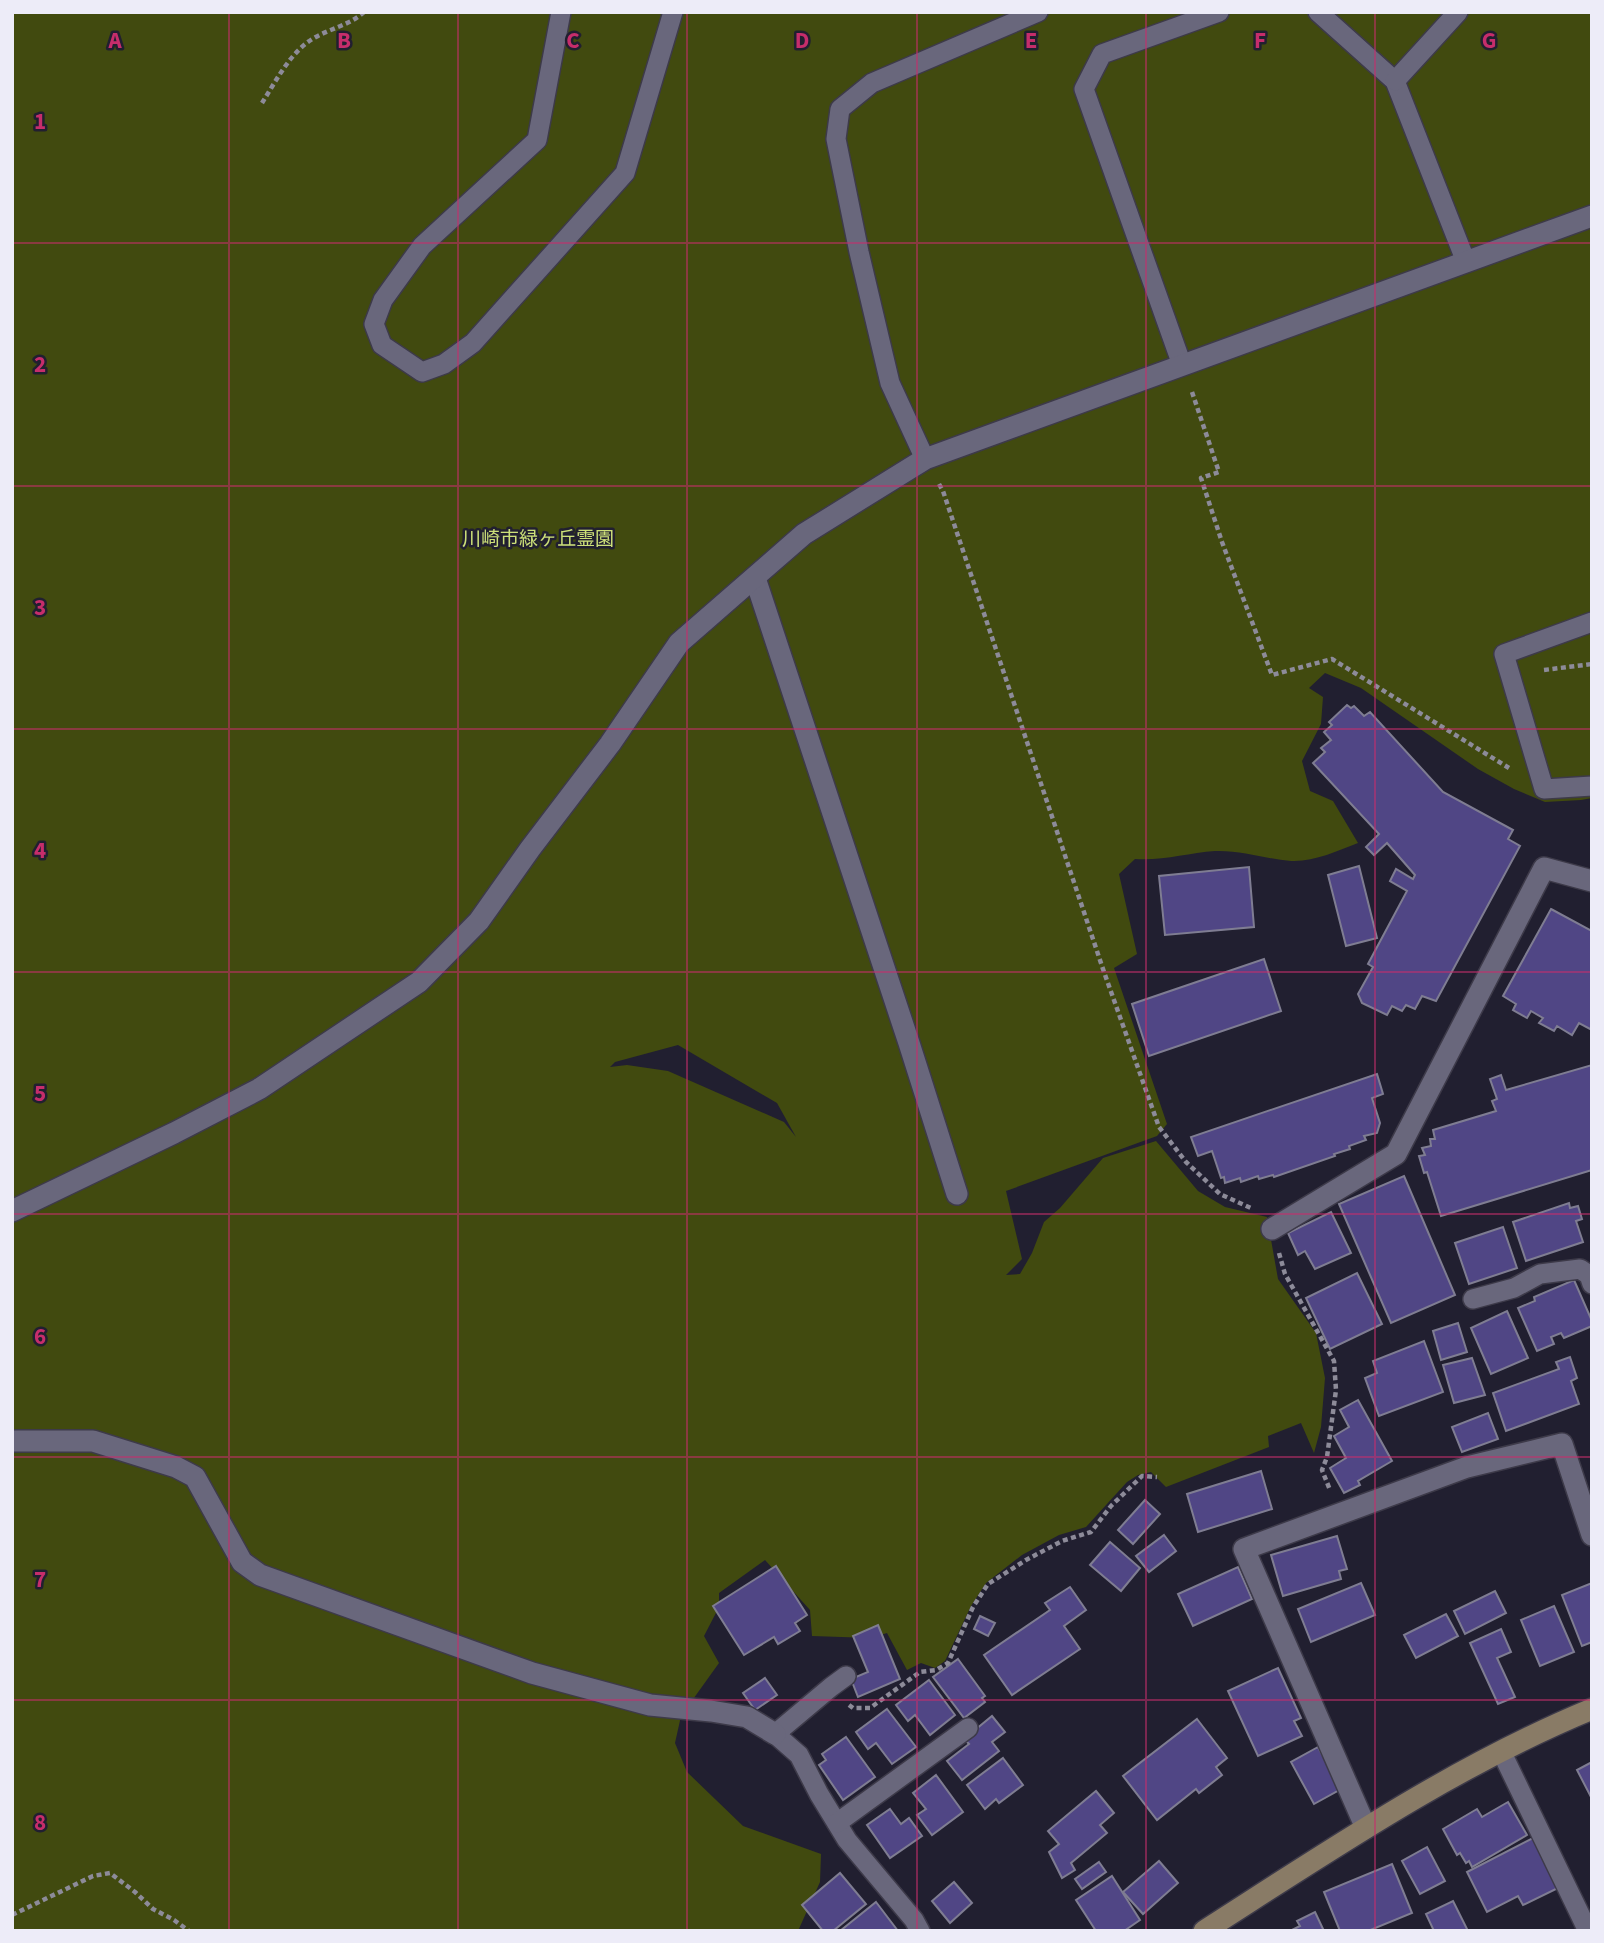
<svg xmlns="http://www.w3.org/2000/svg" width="1604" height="1943" viewBox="0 0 1604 1943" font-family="'Source Sans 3','Noto Sans JP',sans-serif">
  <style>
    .green { fill: #414a0f; fill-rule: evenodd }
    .building { fill: #504685; stroke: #7f7d92; stroke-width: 2 }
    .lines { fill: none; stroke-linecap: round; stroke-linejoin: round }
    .lane-casing { stroke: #3d3a49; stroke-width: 22 }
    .street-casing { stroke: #3d3a49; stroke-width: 24 }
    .secondary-casing { stroke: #3d3a49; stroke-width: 24 }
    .path { stroke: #8d8b99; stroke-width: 4.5; stroke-dasharray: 5 3.5; stroke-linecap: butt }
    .lane { stroke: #69677c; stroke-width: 19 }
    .street { stroke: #69677c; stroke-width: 21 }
    .secondary { stroke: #897b66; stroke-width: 21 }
    .grid { fill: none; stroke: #c62d6b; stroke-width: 2; stroke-opacity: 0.55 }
    .labels { text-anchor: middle; stroke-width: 5; stroke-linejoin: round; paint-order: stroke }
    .park-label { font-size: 19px; fill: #cde079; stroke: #211f30 }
    .grid-label { font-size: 23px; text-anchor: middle; font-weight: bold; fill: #c62d6b; stroke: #211f30; stroke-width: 5; stroke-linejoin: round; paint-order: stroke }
  </style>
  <rect width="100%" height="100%" fill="#211f30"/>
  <path class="green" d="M12 12H1592V798L1581 800 1545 802 1514 789 1478 769 1361 688 1325 673 1309 688 1323 697 1321 724 1302 761 1310 791 1333 801 1358 843C1337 851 1314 862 1291 861 1266 859 1241 850 1215 851 1188 853 1162 861 1135 859L1119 874 1137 954 1114 968 1167 1124 1157 1136 1006 1191 1022 1259 1006 1275 1020 1274 1032 1253 1044 1222 1060 1208 1103 1158 1156 1141 1198 1191 1225 1207 1267 1217 1278 1279 1316 1333 1325 1378 1321 1427 1314 1453 1301 1423 1268 1436 1269 1447 1166 1487 1151 1472 1138 1475 1127 1482 1086 1527 1059 1535 1022 1555 986 1583 971 1606 945 1661 935 1668 921 1663 907 1670 887 1633 871 1638 812 1636 810 1610 765 1560 719 1593V1607L704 1636 719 1663 681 1716 675 1743 687 1772 743 1826 821 1854 820 1882 798 1931H12ZM678 1045 777 1103 796 1137 784 1122 668 1071 627 1065 610 1067 615 1062Z"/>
  <g class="building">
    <path d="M1347 705 1351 708 1354 706 1364 716 1370 712 1443 792 1513 830 1508 839 1520 846 1436 1001 1422 996 1415 1009 1406 1005 1402 1011 1392 1006 1387 1015 1362 1003 1358 994 1373 967 1368 964 1407 891 1390 881 1396 869 1413 879 1415 875 1387 843 1374 855 1366 847 1379 834 1313 763 1325 752 1321 748 1331 740 1324 732 1332 725 1329 722Z"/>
    <path d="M1359 866 1377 938 1346 946 1328 875Z"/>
    <path d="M1249 867 1254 927 1165 935 1159 876Z"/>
    <path d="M1551 909 1592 931V1030L1579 1023 1572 1035 1557 1026 1554 1031 1539 1023 1543 1018 1531 1011 1527 1018 1513 1010 1516 1004 1503 996Z"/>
    <path d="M1264 959 1281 1011 1149 1056 1132 1004Z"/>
    <path d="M1592 1065V1170L1441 1216 1427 1172 1424 1173 1419 1156 1425 1155 1422 1148 1431 1146 1430 1139H1435L1433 1130 1496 1111 1492 1101 1497 1099 1490 1079 1501 1075 1506 1090Z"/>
    <path d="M1377 1074 1383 1094 1372 1098 1380 1123 1377 1133 1364 1136 1366 1140 1349 1146 1350 1149 1334 1154 1335 1156 1274 1177 1273 1175 1259 1179 1258 1176 1241 1182 1240 1178 1225 1183 1224 1177 1221 1178 1212 1151 1198 1156 1191 1137Z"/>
    <path d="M1404 1176 1455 1295 1391 1323 1339 1204Z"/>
    <path d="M1569 1203 1570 1208 1578 1206 1582 1219 1576 1221 1583 1242 1526 1261 1513 1222Z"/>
    <path d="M1331 1212 1351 1253 1315 1269 1305 1251 1298 1255 1288 1233Z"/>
    <path d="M1503 1227 1517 1268 1469 1284 1455 1243Z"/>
    <path d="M1357 1273 1382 1324 1330 1349 1306 1298Z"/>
    <path d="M1574 1280 1592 1321V1326L1564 1338 1561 1333 1551 1337 1554 1344 1537 1351 1518 1308 1535 1301 1534 1297Z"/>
    <path d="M1507 1311 1528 1358 1491 1374 1471 1328Z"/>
    <path d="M1458 1323 1467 1352 1441 1360 1433 1331Z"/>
    <path d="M1424 1341 1443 1392 1379 1416 1365 1378 1377 1373 1373 1361Z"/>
    <path d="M1570 1357 1577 1378 1571 1381 1579 1404 1506 1431 1493 1393 1559 1369 1556 1362Z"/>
    <path d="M1472 1358 1485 1395 1454 1403 1443 1365Z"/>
    <path d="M1358 1400 1392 1461 1358 1481 1360 1485 1344 1493 1330 1468 1346 1458 1334 1436 1349 1427 1340 1410Z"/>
    <path d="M1488 1413 1498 1439 1462 1452 1452 1427Z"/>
    <path d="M1261 1471 1272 1509 1198 1532 1187 1494Z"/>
    <path d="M1145 1500 1160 1514 1133 1544 1118 1530Z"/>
    <path d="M1164 1535 1176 1551 1149 1572 1136 1556Z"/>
    <path d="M1337 1536 1347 1569 1339 1571 1341 1579 1283 1596 1271 1555Z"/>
    <path d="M1110 1542 1140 1568 1121 1591 1090 1565Z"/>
    <path d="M776 1566 807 1615 795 1623 800 1631 778 1644 774 1637 744 1655 713 1606Z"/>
    <path d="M1238 1567 1252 1599 1193 1626 1178 1594Z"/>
    <path d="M1361 1583 1375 1615 1311 1642 1298 1609Z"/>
    <path d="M1592 1583V1642L1582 1646 1562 1595Z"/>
    <path d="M1070 1587 1086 1610 1064 1626 1080 1649 1012 1695 984 1655 1050 1610 1045 1603Z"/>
    <path d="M1495 1591 1506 1613 1465 1634 1454 1611Z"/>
    <path d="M1554 1606 1574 1652 1540 1666 1521 1620Z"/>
    <path d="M1446 1614 1458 1636 1416 1658 1404 1635Z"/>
    <path d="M980 1616 995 1623 988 1636 974 1629Z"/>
    <path d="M878 1625 900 1679 858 1697 851 1679 868 1672 853 1636Z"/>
    <path d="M1501 1629 1511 1652 1497 1658 1515 1697 1498 1704 1470 1643Z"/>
    <path d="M958 1659 985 1696 982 1698 985 1702 964 1718 933 1677Z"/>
    <path d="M1278 1668 1301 1718 1294 1721 1302 1736 1258 1756 1228 1691Z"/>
    <path d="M765 1678 777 1695 755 1710 743 1693Z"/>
    <path d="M929 1680 955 1715 930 1735 915 1715 908 1721 896 1705Z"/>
    <path d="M887 1709 916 1747 892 1764 876 1743 868 1749 856 1732Z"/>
    <path d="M992 1716 1005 1732 992 1742 999 1751 962 1780 947 1761 969 1744 964 1739Z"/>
    <path d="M1197 1719 1227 1758 1216 1767 1222 1775 1199 1793 1196 1789 1157 1820 1123 1776Z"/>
    <path d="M846 1737 875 1777 843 1800 819 1765 826 1760 822 1754Z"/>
    <path d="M1318 1747 1341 1789 1314 1804 1291 1762Z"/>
    <path d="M1003 1758 1023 1785 999 1803 996 1799 985 1809 967 1785Z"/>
    <path d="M1592 1762V1797H1591L1577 1770Z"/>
    <path d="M936 1775 963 1812 932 1835 917 1815 926 1809 913 1793Z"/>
    <path d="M1096 1791 1114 1813 1100 1825 1107 1833 1071 1863 1075 1870 1062 1878 1049 1852 1059 1844 1048 1831Z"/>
    <path d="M1508 1802 1527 1835 1472 1867 1469 1861 1466 1863 1460 1853 1457 1855 1443 1829 1477 1809 1482 1817Z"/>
    <path d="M890 1809 901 1824 909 1818 922 1836 890 1858 867 1825Z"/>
    <path d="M1533 1838 1558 1888 1523 1905 1518 1896 1487 1912 1467 1872Z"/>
    <path d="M1427 1847 1445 1881 1420 1894 1402 1861Z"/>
    <path d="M1159 1861 1178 1883 1143 1914 1123 1892Z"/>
    <path d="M1099 1862 1106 1872 1082 1889 1075 1879Z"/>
    <path d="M1392 1864 1412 1913 1368 1931H1340L1324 1892Z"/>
    <path d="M840 1873 866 1904 833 1931H823L802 1905Z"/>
    <path d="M1112 1876 1140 1920 1124 1931H1096L1076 1900Z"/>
    <path d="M954 1882 972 1903 950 1923 932 1901Z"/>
    <path d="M1453 1901 1468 1931H1434L1426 1914Z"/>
    <path d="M876 1902 898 1931H840Z"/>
    <path d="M1315 1912 1324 1931H1290L1300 1926 1297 1921Z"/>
  </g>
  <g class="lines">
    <defs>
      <g id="lane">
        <path d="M561 12 537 140 422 246 383 300 374 324 382 345 422 372 444 364 473 343 625 173 673 12"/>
        <path d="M1318 12 1395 81 1466 262"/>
        <path d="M1395 81 1458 12"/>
        <path d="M1182 365 1084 89 1102 54 1219 12"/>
        <path d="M925 459 890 383 859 252 836 139 840 109 872 83 1038 12"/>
        <path d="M1592 622 1504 654 1544 789 1592 786"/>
        <path d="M1473 1299 1514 1288 1540 1274 1580 1269 1589 1275 1592 1284"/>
        <path d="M846 1676 831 1687 775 1734 799 1755 819 1794 847 1840 914 1920 920 1931"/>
        <path d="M1501 1751 1588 1931"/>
        <path d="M837 1823 968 1728"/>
      </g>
      <g id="street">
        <path d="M755 578 909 1043 957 1194"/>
        <path d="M12 1211 174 1133 259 1089 419 982 479 921 530 849 610 744 679 643 804 534 925 459 1592 216"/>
        <path d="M1272 1229 1396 1154 1544 868 1592 881"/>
        <path d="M12 1441H93L176 1467 195 1477 242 1562 260 1575 532 1673 650 1705 711 1711 747 1717 775 1734"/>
        <path d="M1366 1828 1244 1549 1467 1467 1562 1444 1592 1535"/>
      </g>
      <path id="secondary" d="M1204 1931C1329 1851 1454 1766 1592 1709"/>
    </defs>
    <use href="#lane" class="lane-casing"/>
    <use href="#street" class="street-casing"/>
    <use href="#secondary" class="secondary-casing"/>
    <g class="path">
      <path d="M262 103C276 81 291 51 314 38 331 28 350 25 364 12"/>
      <path d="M1192 392 1219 472 1201 478 1222 542 1272 675 1332 659 1509 768"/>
      <path d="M939 484 943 491 1104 972 1159 1127 1186 1162 1220 1194 1253 1209"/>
      <path d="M1544 670 1592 664"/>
      <path d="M1279 1253 1285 1274 1334 1361 1336 1390 1327 1457 1322 1470 1330 1490"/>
      <path d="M849 1705 853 1708H870L920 1672 936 1670 948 1663 973 1607 988 1584 1026 1560 1062 1541 1091 1532 1111 1506 1142 1476 1157 1477"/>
      <path d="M12 1915 93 1876 110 1873 135 1892 153 1909 174 1920 189 1931"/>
    </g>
    <use href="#lane" class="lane"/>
    <use href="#street" class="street"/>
    <use href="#secondary" class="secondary"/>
  </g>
  <path class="grid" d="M229 12V1931M458 12V1931M687 12V1931M917 12V1931M1146 12V1931M1375 12V1931M12 243H1592M12 486H1592M12 729H1592M12 972H1592M12 1214H1592M12 1457H1592M12 1700H1592"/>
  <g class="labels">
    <g class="park-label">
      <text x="538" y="545">川崎市緑ヶ丘霊園</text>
    </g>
  </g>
  <g class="grid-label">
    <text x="115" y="48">A</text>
    <text x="344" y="48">B</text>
    <text x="573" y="48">C</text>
    <text x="802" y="48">D</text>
    <text x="1031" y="48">E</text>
    <text x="1260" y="48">F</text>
    <text x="1489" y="48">G</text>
    <text x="40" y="129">1</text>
    <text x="40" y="372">2</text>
    <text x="40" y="615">3</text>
    <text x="40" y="858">4</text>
    <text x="40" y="1101">5</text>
    <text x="40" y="1344">6</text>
    <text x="40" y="1587">7</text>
    <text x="40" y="1830">8</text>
  </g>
  <rect width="1604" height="1943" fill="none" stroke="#edecf8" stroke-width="28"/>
</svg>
